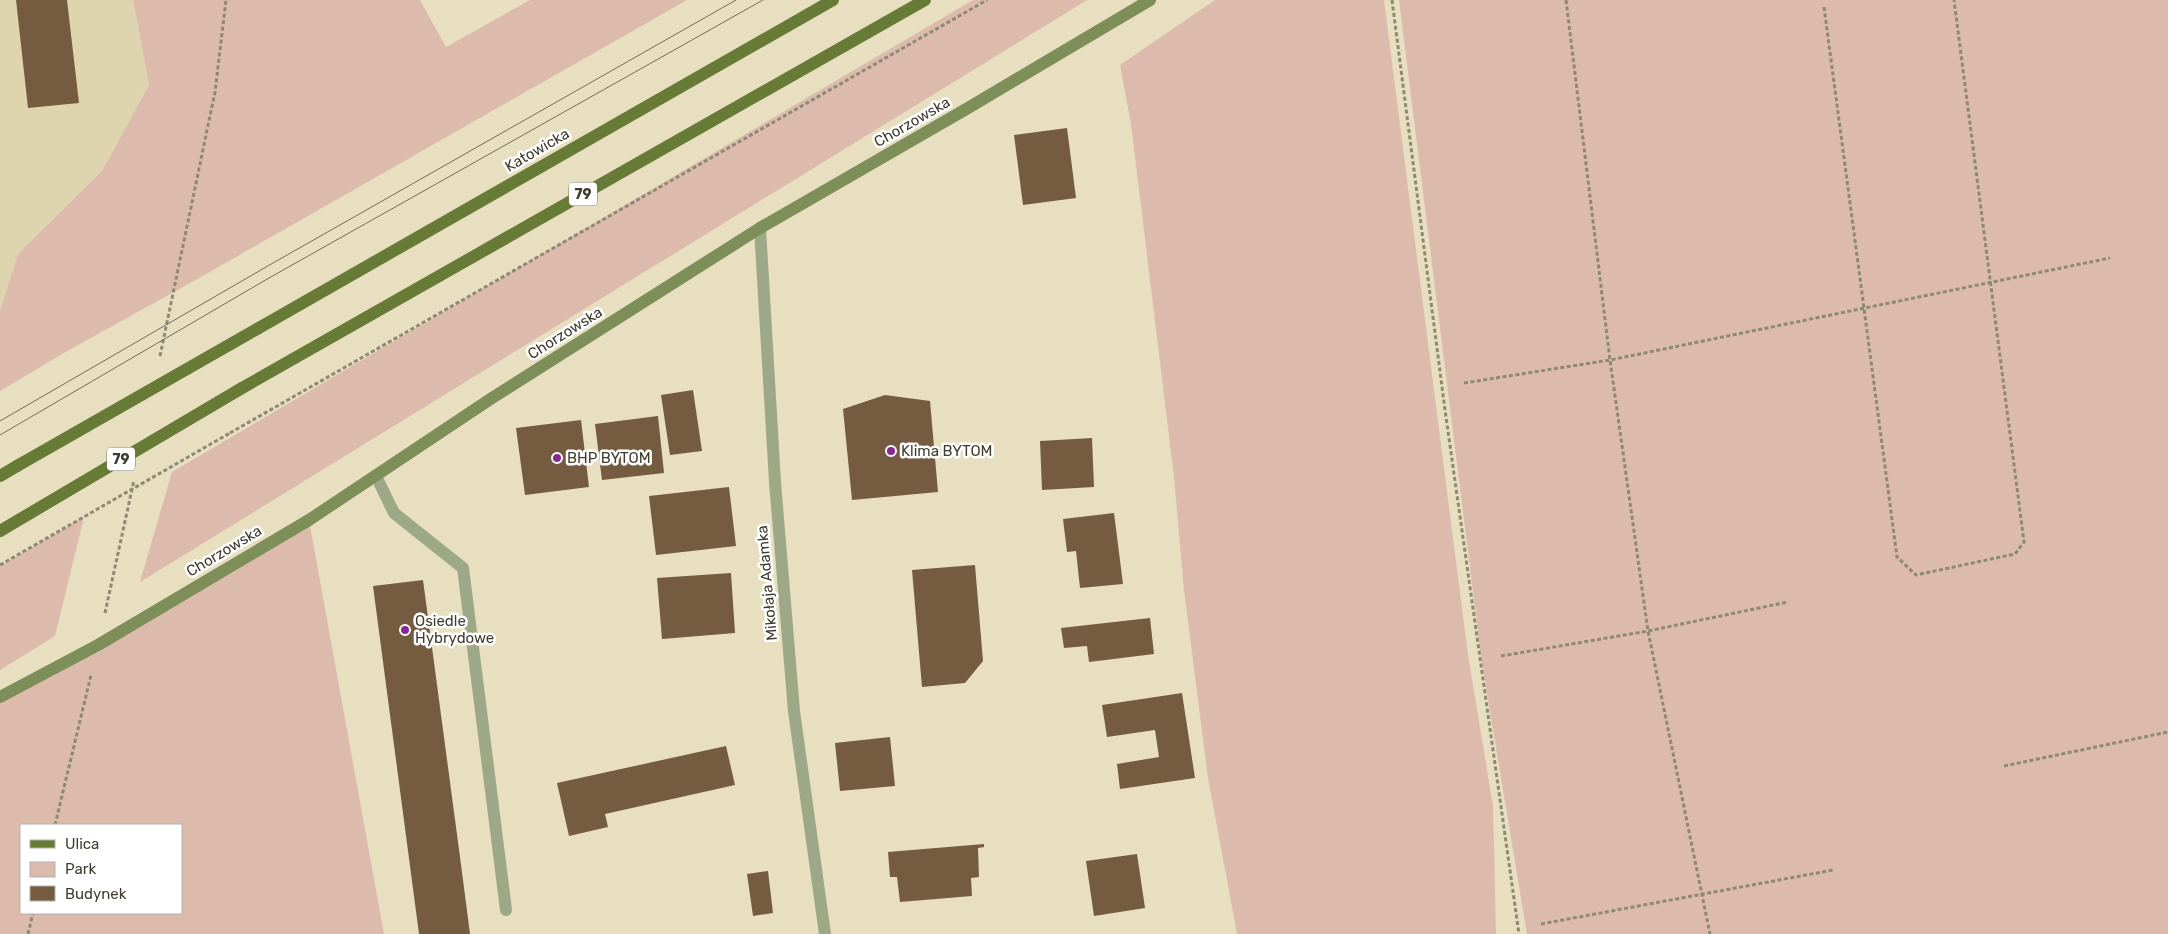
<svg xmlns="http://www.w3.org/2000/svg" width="2168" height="934" viewBox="0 0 2168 934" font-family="Rubik,sans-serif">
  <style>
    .built { fill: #ded5ae }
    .green { fill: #dcbbad; fill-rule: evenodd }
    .building { fill: #755c40 }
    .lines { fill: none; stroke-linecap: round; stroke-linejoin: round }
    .path { stroke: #8e8973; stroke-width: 3; stroke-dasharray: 4 2.5; stroke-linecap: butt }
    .lane { stroke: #9da986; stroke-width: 12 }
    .street { stroke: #9da986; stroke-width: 12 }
    .secondary { stroke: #7e8e59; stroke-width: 12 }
    .primary { stroke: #677b37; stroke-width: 12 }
    .tram { stroke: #706c5a; stroke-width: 1 }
    .path-bridge { stroke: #8e8973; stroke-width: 3; stroke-dasharray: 4 2.5; stroke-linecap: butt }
    .primary-bridge { stroke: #677b37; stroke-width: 12 }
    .poi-dot { fill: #872790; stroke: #fff; stroke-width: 2 }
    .labels { text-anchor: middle; stroke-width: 5; stroke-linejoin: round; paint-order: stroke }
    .shield { fill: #fff; stroke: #79776e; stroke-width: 1 }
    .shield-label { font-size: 14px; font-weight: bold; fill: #403d30 }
    .street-label { font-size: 15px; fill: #403d30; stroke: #fff }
    .poi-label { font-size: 15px; fill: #403d30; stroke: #fff; text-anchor: start }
  </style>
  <rect width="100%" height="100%" fill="#e7dfc0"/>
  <path class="built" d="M0 0H133L149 85 102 171 18 254 0 311Z"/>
  <g class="green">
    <path d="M133 0H420L446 47 530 0H687L192 282 69 350 0 391V311L18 254 102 171 149 85Z"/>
    <path d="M973 0H1087L140 582 172 472Z"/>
    <path d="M1215 0H1384L1468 655 1493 806 1496 934H1237L1208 778 1184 590 1174 477 1131 124 1120 65Z"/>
    <path d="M1399 0H2168V934H1527L1482 664Z"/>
    <path d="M84 517 55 636 0 670V566Z"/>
    <path d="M309 520 384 934H0V697ZM21 825H181V913H21Z"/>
  </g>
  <g class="building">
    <path d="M16 0H67L79 103 28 108Z"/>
    <path d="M1067 128 1076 198 1023 205 1014 135Z"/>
    <path d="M693 390 702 451 670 455 661 395Z"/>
    <path d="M885 395 930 401 938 492 852 500 843 409Z"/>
    <path d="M658 416 664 473 602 480 595 424Z"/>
    <path d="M581 420 589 487 525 495 516 428Z"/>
    <path d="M1092 438 1094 487 1042 490 1040 441Z"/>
    <path d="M729 487 736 546 656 555 649 496Z"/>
    <path d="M1114 513 1123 584 1080 588 1076 551 1067 552 1063 519Z"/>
    <path d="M975 565 983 661 965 683 922 687 912 570Z"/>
    <path d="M731 573 735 633 662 639 657 578Z"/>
    <path d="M423 580 460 857 470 934H419L373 586Z"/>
    <path d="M1150 618 1154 654 1089 662 1087 646 1064 648 1061 628Z"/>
    <path d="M1182 693 1195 778 1120 789 1117 764 1159 757 1155 730 1107 737 1102 705Z"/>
    <path d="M890 737 895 786 840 791 835 743Z"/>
    <path d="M726 746 735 785 605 814 608 827 569 836 557 783Z"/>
    <path d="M984 844V847L978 848 979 877 971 878 972 896 900 902 897 877H890L888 852Z"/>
    <path d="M1137 854 1145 908 1094 916 1086 861Z"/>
    <path d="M768 871 773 913 753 916 747 874Z"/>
  </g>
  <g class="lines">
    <g class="path">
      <path d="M1392 0 1445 410 1519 934"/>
      <path d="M1566 0 1610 360 1648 631 1710 934"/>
      <path d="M1824 7 1897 557 1916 575 2015 554 2024 542 1954 0"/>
      <path d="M160 356 215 92 226 0"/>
      <path d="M1464 383 1610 360 2110 258"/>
      <path d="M230 433 987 0"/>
      <path d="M105 613 134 480"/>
      <path d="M1501 656 1648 631 1788 602"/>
      <path d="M2004 766 2168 732"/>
      <path d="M55 825 91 675"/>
      <path d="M1541 924 1833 870"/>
      <path d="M28 934 33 913"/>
    </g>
    <path class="lane" d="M376 476 394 513 463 568 506 910"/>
    <path class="street" d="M760 228 775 482 794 711 825 934"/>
    <path class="secondary" d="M0 697 98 645 309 520 492 398 760 228 968 108 1150 0"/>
    <g class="primary">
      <path d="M257 329 833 0"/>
      <path d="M242 388 925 0"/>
      <path d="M0 476 17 466"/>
    </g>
    <g class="tram">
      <path d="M0 421 273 263 736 0"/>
      <path d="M0 435 269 278 763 0"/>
    </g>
    <path class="path-bridge" d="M0 565 230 433"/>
    <g class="primary-bridge">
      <path d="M17 466 257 329"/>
      <path d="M0 531 242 388"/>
    </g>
  </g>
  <g class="poi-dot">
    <circle cx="891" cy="451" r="5"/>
    <circle cx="557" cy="458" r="5"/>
    <circle cx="405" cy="630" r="5"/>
  </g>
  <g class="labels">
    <g class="shield">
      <rect x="569" y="182.5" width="28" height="23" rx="4"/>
      <rect x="107" y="447.5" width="28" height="23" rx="4"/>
    </g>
    <g class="shield-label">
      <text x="583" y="199">79</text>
      <text x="121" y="464">79</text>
    </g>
    <g class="street-label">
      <text transform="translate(912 122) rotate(-30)" y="5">Chorzowska</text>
      <text transform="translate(537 150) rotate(-30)" y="5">Katowicka</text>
      <text transform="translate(565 333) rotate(-32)" y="5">Chorzowska</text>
      <text transform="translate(224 551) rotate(-31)" y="5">Chorzowska</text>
      <text transform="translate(767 583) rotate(-95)" y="5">Mikołaja Adamka</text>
    </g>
    <g class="poi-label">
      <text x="901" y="456">Klima BYTOM</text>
      <text x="567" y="463">BHP BYTOM</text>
      <text x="415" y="626">Osiedle<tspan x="415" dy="17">Hybrydowe</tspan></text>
    </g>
  </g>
  <rect x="20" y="824" width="162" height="90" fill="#ffffff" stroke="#b3b1ac"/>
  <rect x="30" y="840" width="25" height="8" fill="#677b37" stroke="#b3b1ac"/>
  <text x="65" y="849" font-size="15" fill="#403d30">Ulica</text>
  <rect x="30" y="862" width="25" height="15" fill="#dcbbad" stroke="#b3b1ac"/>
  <text x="65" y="874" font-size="15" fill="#403d30">Park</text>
  <rect x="30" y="886" width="25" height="15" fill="#755c40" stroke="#b3b1ac"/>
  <text x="65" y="899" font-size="15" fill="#403d30">Budynek</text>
</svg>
